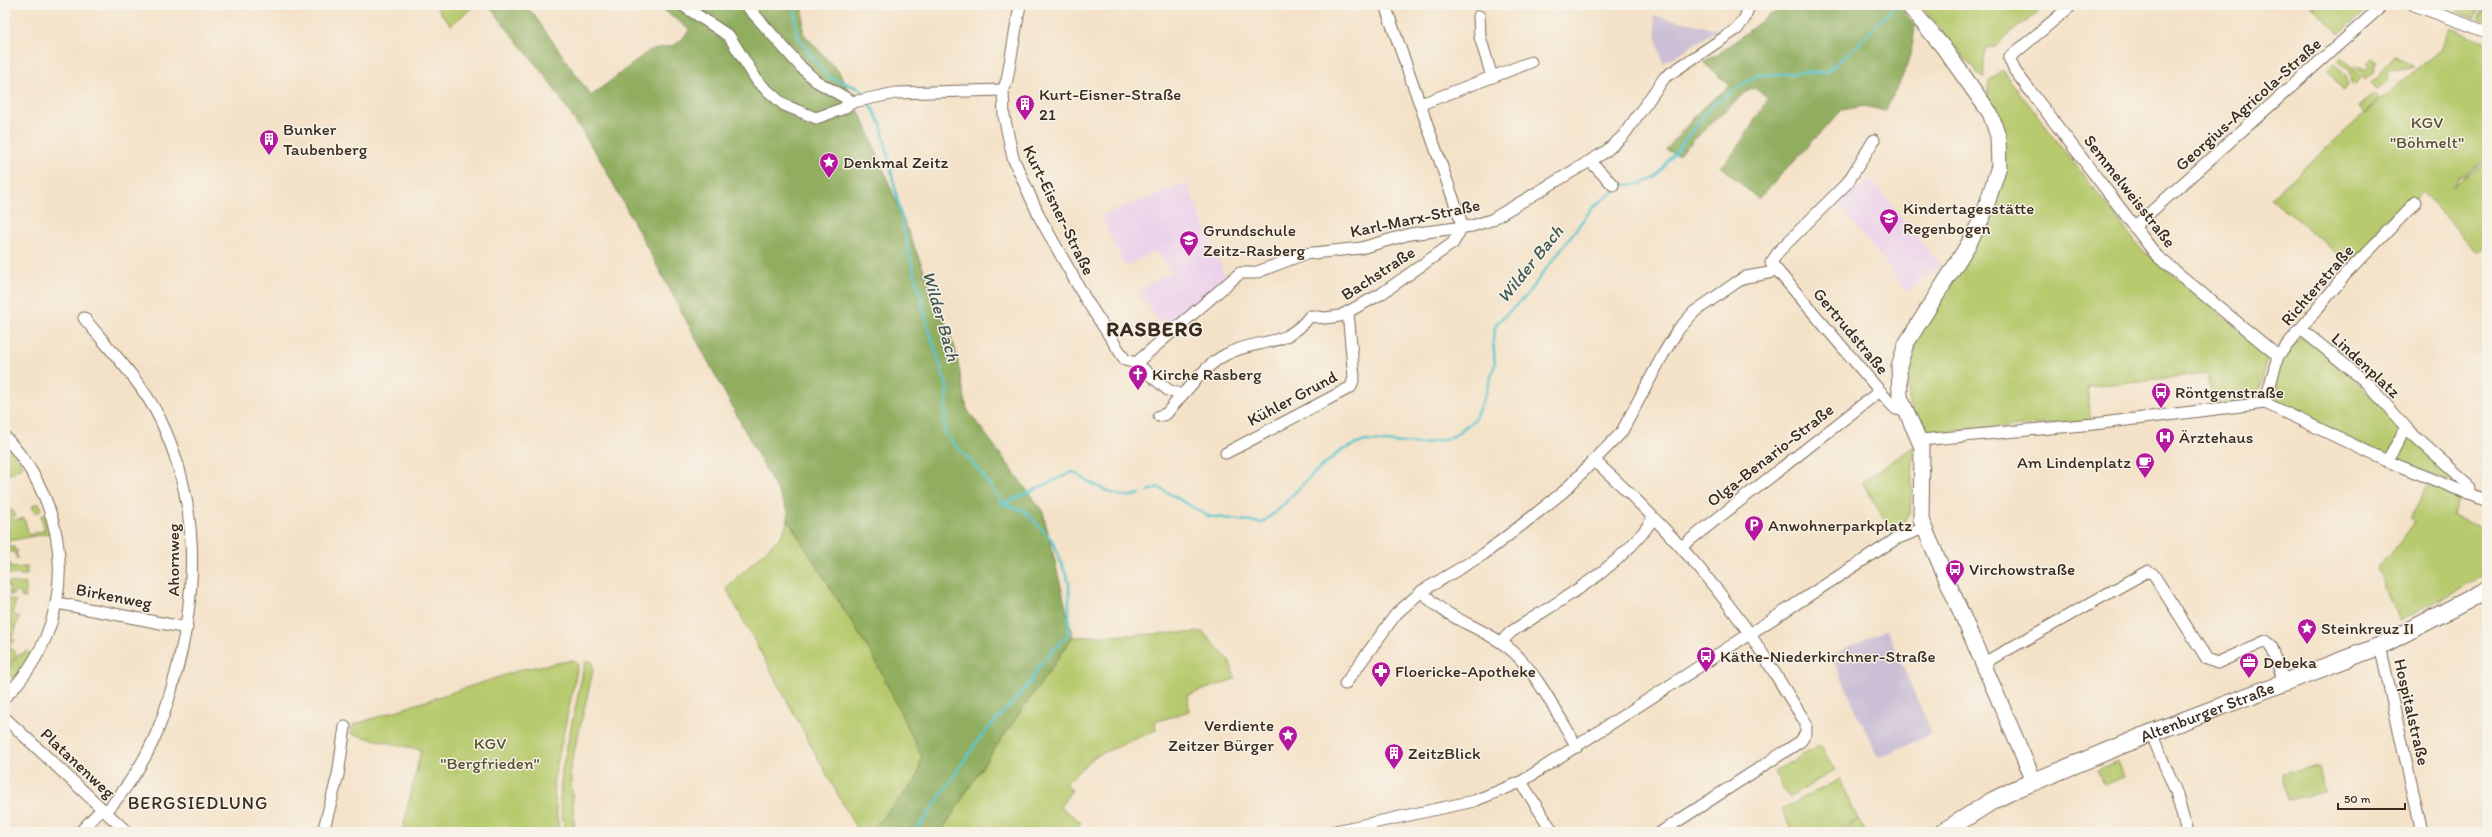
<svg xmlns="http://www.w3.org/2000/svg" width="2492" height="837" viewBox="0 0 2492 837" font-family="Itim,sans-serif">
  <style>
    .built { fill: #ecd1ea }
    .industrial { fill: #cbbfd5 }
    .green { fill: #b7ca6e; stroke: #797a46 }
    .forest { fill: #91ae61; stroke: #666c40 }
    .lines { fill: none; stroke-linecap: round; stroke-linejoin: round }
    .stream { stroke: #59c6cd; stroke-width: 2.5 }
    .street-casing { stroke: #7c6a5a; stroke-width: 13 }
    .secondary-casing { stroke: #7c6a5a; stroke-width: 17 }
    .primary-casing { stroke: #7c6a5a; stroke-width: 19 }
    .street { stroke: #fff; stroke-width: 11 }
    .secondary { stroke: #fff; stroke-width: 15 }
    .primary { stroke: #fff; stroke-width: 17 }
    .labels { text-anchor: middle; stroke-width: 3; stroke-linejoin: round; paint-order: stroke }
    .poi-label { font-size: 17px; fill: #3b2a1e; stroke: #f7f3e8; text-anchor: start }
    .street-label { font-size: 17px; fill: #3b2a1e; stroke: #f7f3e8 }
    .park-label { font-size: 17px; fill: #5a5232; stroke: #f7f3e8 }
    .water-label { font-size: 18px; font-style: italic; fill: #445953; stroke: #f7f3e8 }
    .neighbourhood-label { font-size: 18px; letter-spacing: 1px; fill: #3b2a1e; stroke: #f7f3e8 }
    .district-label { font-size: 21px; font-weight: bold; letter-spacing: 1px; fill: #3b2a1e; stroke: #f7f3e8 }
  </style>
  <rect width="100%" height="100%" fill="#f7f3e8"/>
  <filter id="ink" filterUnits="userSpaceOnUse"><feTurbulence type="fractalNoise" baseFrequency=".025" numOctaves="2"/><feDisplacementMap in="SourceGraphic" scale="8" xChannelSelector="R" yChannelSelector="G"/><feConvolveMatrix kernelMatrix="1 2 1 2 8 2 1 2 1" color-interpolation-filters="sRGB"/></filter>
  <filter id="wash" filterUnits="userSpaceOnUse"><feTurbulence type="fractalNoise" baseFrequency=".012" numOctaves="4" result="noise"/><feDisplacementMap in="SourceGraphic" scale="16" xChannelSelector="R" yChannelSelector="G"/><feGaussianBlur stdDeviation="0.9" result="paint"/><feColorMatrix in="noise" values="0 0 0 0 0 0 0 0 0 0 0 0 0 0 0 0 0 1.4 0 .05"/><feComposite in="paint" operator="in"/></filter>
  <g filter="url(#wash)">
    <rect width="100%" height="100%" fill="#f4e2c8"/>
    <g class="built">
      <path d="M1870 178 1940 265 1908 291 1838 204Z"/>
      <path d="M1187 183 1225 275 1223 280 1165 329 1138 293 1154 281 1171 272 1156 251 1125 266 1100 216Z"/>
    </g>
    <g class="industrial">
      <path d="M1654 16 1718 29 1663 64 1658 45Z"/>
      <path d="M1887 629 1932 734 1878 758 1831 655Z"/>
    </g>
    <g class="green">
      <path d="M434 5H475L451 25Z"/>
      <path d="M1923 5H2047L2009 34 1995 47 1986 48 1984 54V78H1982L1922 7Z"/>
      <path d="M2310 5H2372L2339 34Z"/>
      <path d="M2459 5H2467L2478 9 2475 18 2456 10Z"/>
      <path d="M2481 11 2487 13V22L2478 19Z"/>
      <path d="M2450 28 2487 42V165L2484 161 2462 178 2460 177 2452 187 2484 164 2487 167V228L2485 227 2487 248 2485 246 2478 252 2423 193 2350 264 2271 198 2381 99 2440 50Z"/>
      <path d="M2395 56 2415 67 2396 71 2390 70 2387 74 2388 79 2377 89 2371 83Z"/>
      <path d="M2342 57 2362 78 2354 85 2351 83 2349 71 2338 61Z"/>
      <path d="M2372 58 2377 62 2375 65 2374 72 2366 79 2354 66 2365 70 2370 66 2367 63Z"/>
      <path d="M2334 64 2344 74 2348 85 2344 91 2327 70Z"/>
      <path d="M2002 70 2139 247 2269 355 2257 398 2212 406 2207 373 2087 387 2091 421 1927 433C1898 405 1907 361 1919 328L2000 179 1987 102 1989 81Z"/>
      <path d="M2374 94 2379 99 2365 113 2359 107Z"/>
      <path d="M2301 336 2362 386 2404 427 2387 456 2271 401 2279 361Z"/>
      <path d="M2407 433 2465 488 2392 458Z"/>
      <path d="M8 446 23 466 5 477V449Z"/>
      <path d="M1914 446 1910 512 1903 524 1891 531 1862 482Z"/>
      <path d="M2429 483 2460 495 2453 516 2487 530V574L2399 621 2377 568 2391 554 2415 522 2410 518Z"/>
      <circle cx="37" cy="508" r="4.5"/>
      <path d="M13 510 16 516 12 517V521L24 518 29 535 45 530 41 516 46 514 52 533 8 541 9 547H14V550H17V559L14 552H5V513Z"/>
      <path d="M788 520 874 658 922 757 916 780 870 832H858L726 588 782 535Z"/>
      <path d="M5 563H10L11 568 27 567V575L7 574 5 577Z"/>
      <path d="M5 582 26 584 25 598 21 597 22 594 14 591 13 595H9L10 587 5 585Z"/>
      <path d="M5 598 16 601 12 614 20 617 16 626H13L16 628 13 636 5 632Z"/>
      <path d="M1203 632 1229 660 1235 679 1188 695 1189 711 1155 722 1156 730 1094 757 1066 783 1072 790 1060 807 1081 822 1073 832H941L986 761 1073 637Z"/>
      <path d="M7 634 15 640 5 650V636Z"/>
      <path d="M11 648 17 655 5 669V654Z"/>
      <path d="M25 651 33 655 15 681 5 671 20 654 22 655Z"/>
      <path d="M574 660 578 665 553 783 559 832H402L421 750 351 734 353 725 523 669Z"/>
      <path d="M592 661 593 671 570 770 575 832H565L560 802 562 770 585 662Z"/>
      <path d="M1820 745 1835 770 1789 798 1774 772Z"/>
      <path d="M2118 761 2124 777 2103 785 2097 770Z"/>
      <path d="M2319 767 2324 792 2287 800 2282 774Z"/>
      <path d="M1840 779 1858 819 1834 832H1792L1782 809Z"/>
      <path d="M1859 820 1865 832H1839Z"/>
    </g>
    <g class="forest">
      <path d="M488 5H525L534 15 591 96 650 50 675 45 690 30 657 5H776L780 9V5H803V33L839 72 865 124 955 348 967 409 1043 512 1073 637 986 761 941 832H870L916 780 922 757 874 658 788 520V511L601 161 549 81Z"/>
      <path d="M1792 5H1898L1915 26C1911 64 1902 78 1885 111L1865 106 1842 110 1758 199 1721 166 1736 150 1768 99 1755 88 1744 93 1678 155 1666 150 1701 109 1730 86 1703 62 1721 52 1768 16Z"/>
    </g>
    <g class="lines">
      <g class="stream">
        <path d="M794 5 797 35 815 62 829 77 860 89 867 97"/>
        <path d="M868 101 881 124 908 248 929 330 947 386 944 433 978 469 1003 504"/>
        <path d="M1149 491 1158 487 1208 516 1262 523 1279 509 1311 476 1340 451 1365 441 1423 444 1452 437 1474 420 1485 396 1495 364 1493 339 1496 324 1525 297 1592 208 1623 185 1642 184 1656 177 1712 105 1757 75 1826 72 1849 53 1896 5"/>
        <path d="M1003 504 1073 472C1090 482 1118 503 1140 494"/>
        <path d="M914 832 927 816 979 739 1028 685 1040 665 1069 633V582L1052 540 1025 511 1003 504"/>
      </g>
    </g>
  </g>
  <g filter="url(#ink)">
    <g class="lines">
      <defs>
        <g id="street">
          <path d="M682 5 729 36 758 82 784 105 816 118 842 109 853 102"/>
          <path d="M746 5 801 67 816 81 853 102 896 93 1003 90"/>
          <path d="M1020 5 1007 80 1003 90 1004 116 1013 158 1040 218 1085 298 1125 360 1136 363"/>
          <path d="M2072 5 2009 58 2015 71 2157 256 2278 356"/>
          <path d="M2414 5 2487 32"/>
          <path d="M1492 77 1531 62"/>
          <path d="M1421 104 1492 77 1480 37 1479 16"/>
          <path d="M1874 140 1848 182 1779 251 1771 263 1890 403 1896 409 1904 411"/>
          <path d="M1590 161 1613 185"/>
          <path d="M2134 227 2383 5"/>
          <path d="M84 318C110 350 141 381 160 419 198 498 199 581 178 665 163 725 148 764 106 812"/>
          <path d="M2301 329 2366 382 2410 432 2466 482 2469 488 2468 494"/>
          <path d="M1136 363 1240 273H1255L1304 254 1361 248 1410 234 1472 226 1491 220 1605 152 1623 136 1665 77 1737 29 1745 18 1749 5"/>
          <path d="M1136 363 1168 390 1182 395C1195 381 1208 364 1225 355 1258 337 1284 350 1310 316L1325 318 1340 316 1381 294 1453 243 1462 227 1460 218 1385 5"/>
          <path d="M2265 403 2278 356 2346 274 2416 202"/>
          <path d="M2265 403 2387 461 2487 501"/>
          <path d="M1159 416 1166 414 1182 395"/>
          <path d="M5 437C76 512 79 624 5 697"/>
          <path d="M1921 440 2094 424 2265 403"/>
          <path d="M1226 453 1351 387 1354 377 1348 313"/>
          <path d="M1595 461C1647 508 1701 566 1742 623 1765 655 1784 690 1806 723V733L1801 741 1661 832"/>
          <path d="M2387 461 2406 428"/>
          <path d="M1681 547 1880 391"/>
          <path d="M1422 591C1445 620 1482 626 1510 649 1535 669 1560 719 1577 747"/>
          <path d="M57 603 187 628"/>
          <path d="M1501 642 1511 632C1561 599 1619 570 1653 519"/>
          <path d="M2380 646 2422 832"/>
          <path d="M1982 664 2148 571 2153 574 2207 659 2217 663 2266 641 2271 645 2284 682"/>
          <path d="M1345 684 1396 614 1422 591 1484 554 1528 520 1563 492 1621 433 1664 353 1678 330 1694 312 1737 282 1746 277 1769 273 1775 268"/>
          <path d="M5 718 127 832"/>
          <path d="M2151 733 2176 792 2187 832"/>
          <path d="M1521 782 1553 832"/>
          <path d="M80 832 102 809"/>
          <path d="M323 832 338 775 345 727"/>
          <path d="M1331 832 1474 801 1521 782 1896 539 1924 528"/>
        </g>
        <path id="secondary" d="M1908 5 1943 47 1990 113 1998 136 1999 166 1983 216 1968 245 1906 344 1899 366 1900 397 1922 447 1921 520 2034 781"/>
        <g id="primary">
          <path id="s1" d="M1943 832 1992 801 2016 789 2151 733 2380 646 2487 590"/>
        </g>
      </defs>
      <use href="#street" class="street-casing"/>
      <use href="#secondary" class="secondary-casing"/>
      <use href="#primary" class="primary-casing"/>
      <use href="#street" class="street"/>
      <use href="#secondary" class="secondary"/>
      <use href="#primary" class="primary"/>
    </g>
  </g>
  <defs>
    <symbol id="building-pin" viewBox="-11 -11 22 30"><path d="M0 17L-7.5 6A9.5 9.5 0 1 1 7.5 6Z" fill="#b5179e" stroke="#f7f3e8"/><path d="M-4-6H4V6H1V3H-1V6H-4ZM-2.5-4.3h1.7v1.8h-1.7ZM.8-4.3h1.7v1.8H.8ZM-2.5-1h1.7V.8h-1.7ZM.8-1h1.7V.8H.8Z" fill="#fff"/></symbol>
    <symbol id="sight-pin" viewBox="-11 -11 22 30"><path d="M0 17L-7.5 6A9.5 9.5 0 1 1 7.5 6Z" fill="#b5179e" stroke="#f7f3e8"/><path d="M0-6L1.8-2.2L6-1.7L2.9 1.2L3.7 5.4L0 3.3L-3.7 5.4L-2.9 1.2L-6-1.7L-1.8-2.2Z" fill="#fff"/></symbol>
    <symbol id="school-pin" viewBox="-11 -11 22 30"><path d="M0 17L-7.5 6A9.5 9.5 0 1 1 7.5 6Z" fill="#b5179e" stroke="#f7f3e8"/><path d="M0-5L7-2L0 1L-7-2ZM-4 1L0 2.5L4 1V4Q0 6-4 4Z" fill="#fff"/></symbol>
    <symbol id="church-pin" viewBox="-11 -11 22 30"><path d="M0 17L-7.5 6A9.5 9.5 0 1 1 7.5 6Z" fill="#b5179e" stroke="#f7f3e8"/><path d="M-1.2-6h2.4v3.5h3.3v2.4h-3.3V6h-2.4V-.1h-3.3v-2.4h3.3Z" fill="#fff"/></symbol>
    <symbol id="bus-pin" viewBox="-11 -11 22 30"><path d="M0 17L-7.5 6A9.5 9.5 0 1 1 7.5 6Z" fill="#b5179e" stroke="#f7f3e8"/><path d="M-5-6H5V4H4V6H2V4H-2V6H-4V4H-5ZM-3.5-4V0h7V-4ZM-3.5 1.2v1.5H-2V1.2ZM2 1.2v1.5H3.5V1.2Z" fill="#fff"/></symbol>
    <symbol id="hospital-pin" viewBox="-11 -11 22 30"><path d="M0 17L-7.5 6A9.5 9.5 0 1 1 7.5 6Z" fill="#b5179e" stroke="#f7f3e8"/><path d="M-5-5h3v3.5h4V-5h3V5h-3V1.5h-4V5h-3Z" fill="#fff"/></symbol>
    <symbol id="cafe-pin" viewBox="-11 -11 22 30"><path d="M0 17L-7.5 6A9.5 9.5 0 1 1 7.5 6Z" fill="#b5179e" stroke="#f7f3e8"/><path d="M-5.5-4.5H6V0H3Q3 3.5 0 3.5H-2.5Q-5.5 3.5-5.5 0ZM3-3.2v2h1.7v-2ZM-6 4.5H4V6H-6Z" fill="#fff"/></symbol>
    <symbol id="parking-pin" viewBox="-11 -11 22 30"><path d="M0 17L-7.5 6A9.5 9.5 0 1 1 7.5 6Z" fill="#b5179e" stroke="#f7f3e8"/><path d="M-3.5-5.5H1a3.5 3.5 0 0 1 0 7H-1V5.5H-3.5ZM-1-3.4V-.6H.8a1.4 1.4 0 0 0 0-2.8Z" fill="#fff"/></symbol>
    <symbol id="office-pin" viewBox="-11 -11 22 30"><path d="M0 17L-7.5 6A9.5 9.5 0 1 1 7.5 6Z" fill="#b5179e" stroke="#f7f3e8"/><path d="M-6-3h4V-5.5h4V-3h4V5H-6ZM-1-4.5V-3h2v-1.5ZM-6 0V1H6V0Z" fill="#fff"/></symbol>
    <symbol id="pharmacy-pin" viewBox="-11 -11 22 30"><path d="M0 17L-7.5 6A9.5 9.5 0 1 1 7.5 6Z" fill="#b5179e" stroke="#f7f3e8"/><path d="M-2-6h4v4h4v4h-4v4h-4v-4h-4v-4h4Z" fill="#fff"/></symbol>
  </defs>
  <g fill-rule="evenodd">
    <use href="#building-pin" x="1014" y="93" width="22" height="30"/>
    <use href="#building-pin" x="258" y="128" width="22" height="30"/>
    <use href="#sight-pin" x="818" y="151" width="22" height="30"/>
    <use href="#school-pin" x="1878" y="207" width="22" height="30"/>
    <use href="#school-pin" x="1178" y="229" width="22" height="30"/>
    <use href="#church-pin" x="1127" y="363" width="22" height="30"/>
    <use href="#bus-pin" x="2150" y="381" width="22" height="30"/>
    <use href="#hospital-pin" x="2154" y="426" width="22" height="30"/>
    <use href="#cafe-pin" x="2134" y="451" width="22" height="30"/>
    <use href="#parking-pin" x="1743" y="514" width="22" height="30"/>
    <use href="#bus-pin" x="1944" y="558" width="22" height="30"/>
    <use href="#sight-pin" x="2296" y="617" width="22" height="30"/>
    <use href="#bus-pin" x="1695" y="645" width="22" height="30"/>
    <use href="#office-pin" x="2238" y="651" width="22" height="30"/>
    <use href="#pharmacy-pin" x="1370" y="660" width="22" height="30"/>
    <use href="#sight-pin" x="1277" y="724" width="22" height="30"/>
    <use href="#building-pin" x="1383" y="742" width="22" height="30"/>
  </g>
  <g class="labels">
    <g class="poi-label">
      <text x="1039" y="100">Kurt-Eisner-Straße<tspan x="1039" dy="20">21</tspan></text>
      <text x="283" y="135">Bunker<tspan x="283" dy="20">Taubenberg</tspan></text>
      <text x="843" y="168">Denkmal Zeitz</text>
      <text x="1903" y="214">Kindertagesstätte<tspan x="1903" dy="20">Regenbogen</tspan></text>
      <text x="1203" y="236">Grundschule<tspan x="1203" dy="20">Zeitz-Rasberg</tspan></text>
      <text x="1152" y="380">Kirche Rasberg</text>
      <text x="2175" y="398">Röntgenstraße</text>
      <text x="2179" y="443">Ärztehaus</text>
      <text x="2131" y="468" text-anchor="end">Am Lindenplatz</text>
      <text x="1768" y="531">Anwohnerparkplatz</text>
      <text x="1969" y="575">Virchowstraße</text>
      <text x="2321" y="634">Steinkreuz II</text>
      <text x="1720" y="662">Käthe-Niederkirchner-Straße</text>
      <text x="2263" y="668">Debeka</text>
      <text x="1395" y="677">Floericke-Apotheke</text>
      <text x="1274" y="731" text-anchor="end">Verdiente<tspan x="1274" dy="20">Zeitzer Bürger</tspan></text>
      <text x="1408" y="759">ZeitzBlick</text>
    </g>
    <g class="street-label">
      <text transform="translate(2248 104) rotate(-42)" y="6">Georgius-Agricola-Straße</text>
      <text transform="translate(2130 191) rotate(52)" y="6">Semmelweisstraße</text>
      <text transform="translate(1059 210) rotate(64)" y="6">Kurt-Eisner-Straße</text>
      <text transform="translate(1415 218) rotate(-12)" y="6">Karl-Marx-Straße</text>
      <text transform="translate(1378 273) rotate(-33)" y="6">Bachstraße</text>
      <text transform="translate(2317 285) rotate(-49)" y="6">Richterstraße</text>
      <text transform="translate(1851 331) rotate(50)" y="6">Gertrudstraße</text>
      <text transform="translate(2366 365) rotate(43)" y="6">Lindenplatz</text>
      <text transform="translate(1292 398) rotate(-28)" y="6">Kühler Grund</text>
      <text transform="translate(1770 455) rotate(-38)" y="6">Olga-Benario-Straße</text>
      <text transform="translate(173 560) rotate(-90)" y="6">Ahornweg</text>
      <text transform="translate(114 596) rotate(11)" y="6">Birkenweg</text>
      <text dy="6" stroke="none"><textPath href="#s1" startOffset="291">Altenburger Straße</textPath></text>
      <text transform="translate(2412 712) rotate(77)" y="6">Hospitalstraße</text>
      <text transform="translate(78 763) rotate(43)" y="6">Platanenweg</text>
    </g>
    <g class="park-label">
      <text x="2427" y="128">KGV<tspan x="2427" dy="20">"Böhmelt"</tspan></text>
      <text x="490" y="749">KGV<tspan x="490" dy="20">"Bergfrieden"</tspan></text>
    </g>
    <g class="water-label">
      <text transform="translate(1530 264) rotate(-51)" y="6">Wilder Bach</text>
      <text transform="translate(941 316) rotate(74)" y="6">Wilder Bach</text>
    </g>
    <g class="neighbourhood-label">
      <text x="198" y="809">BERGSIEDLUNG</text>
    </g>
    <g class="district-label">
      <text x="1155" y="336">RASBERG</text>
    </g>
  </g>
  <rect width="2492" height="837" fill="none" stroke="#f7f3e8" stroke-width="20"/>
  <path d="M2338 803v6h67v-6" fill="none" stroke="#3b2a1e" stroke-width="2"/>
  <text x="2344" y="803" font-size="12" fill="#3b2a1e" stroke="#f7f3e8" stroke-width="3" paint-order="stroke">50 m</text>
</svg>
